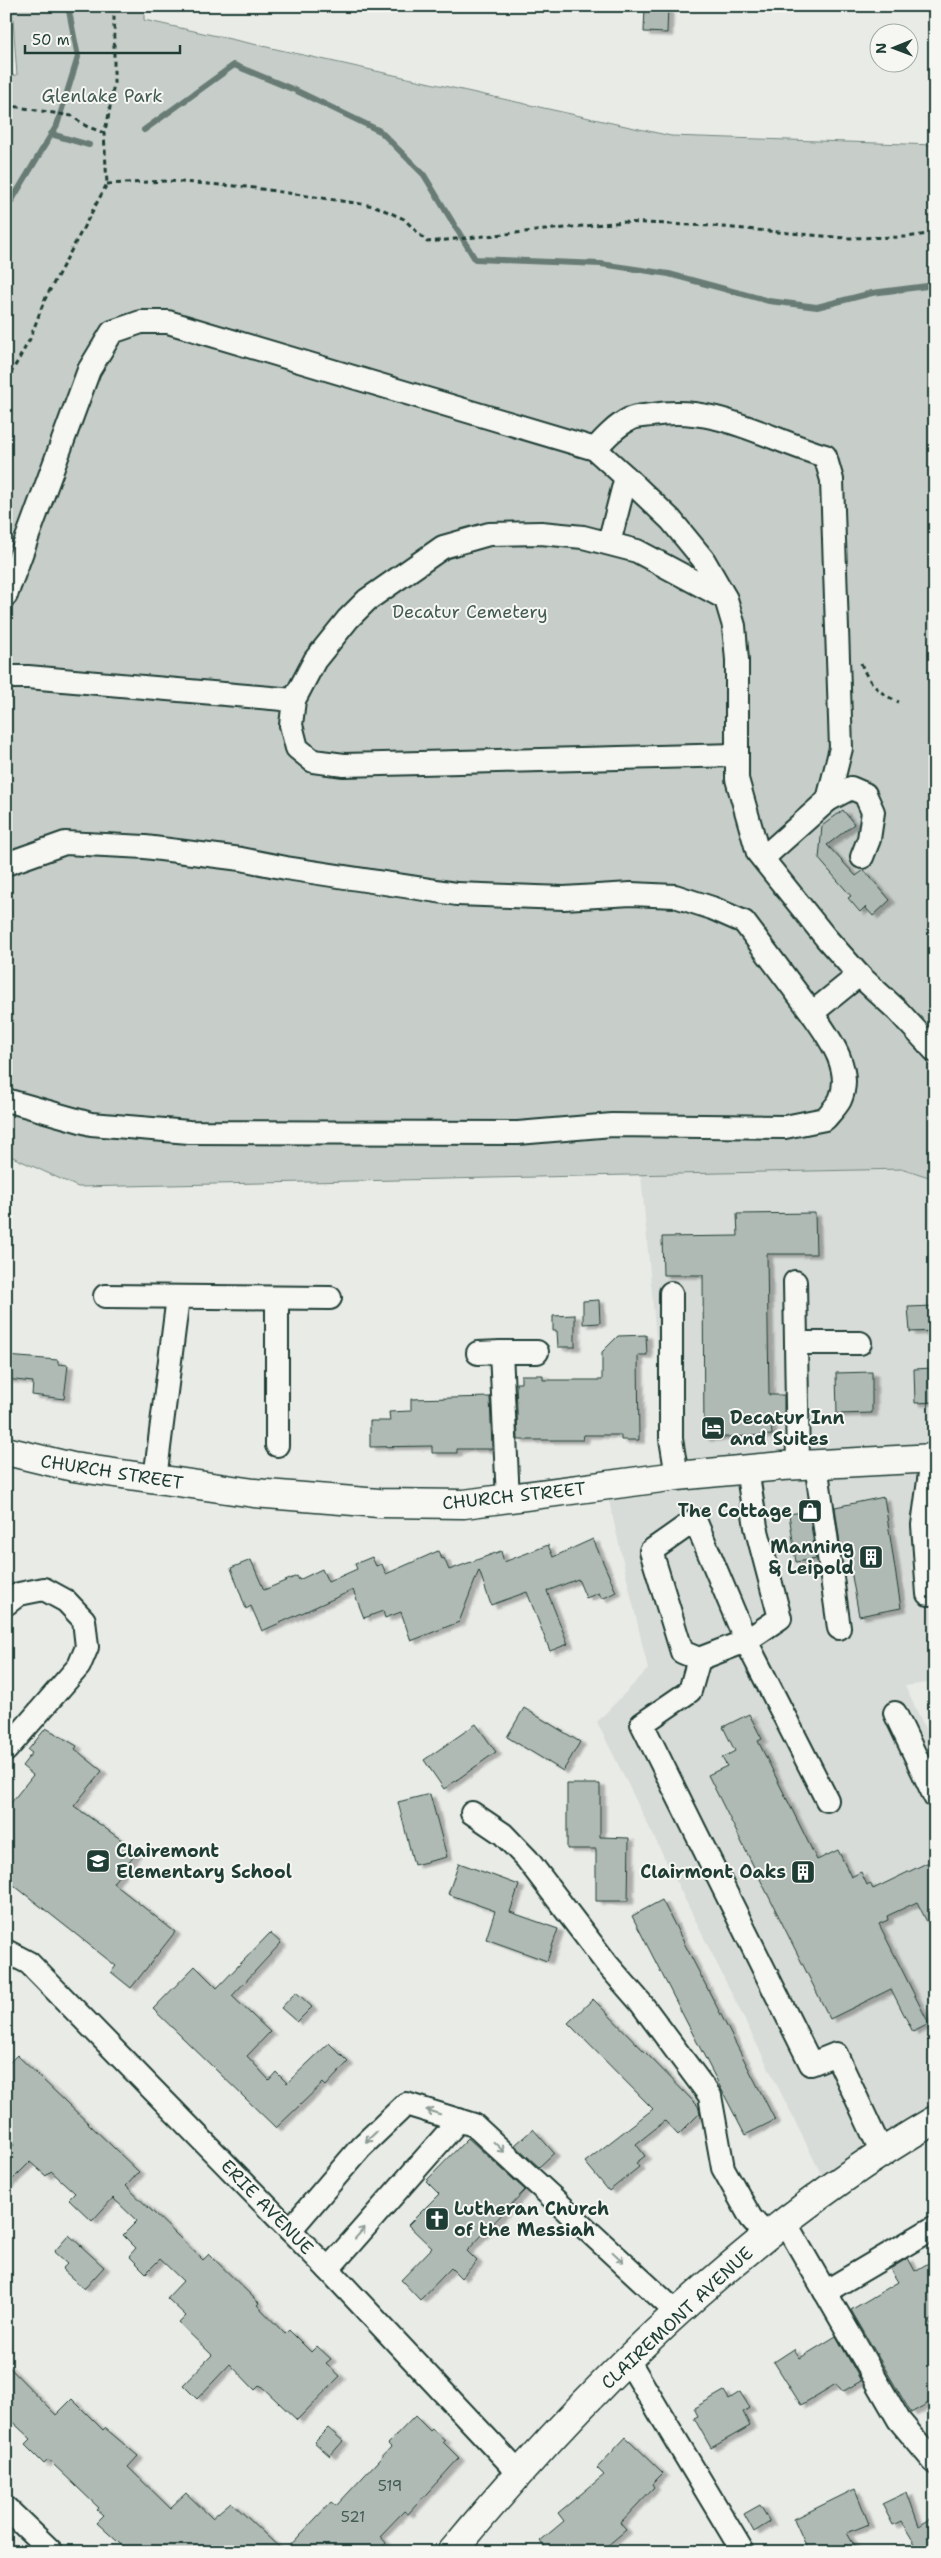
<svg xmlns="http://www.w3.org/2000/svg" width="941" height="2558" viewBox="0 0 941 2558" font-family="'Shantell Sans',sans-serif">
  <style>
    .built { fill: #d8dcd8 }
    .green { fill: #c7cec9; stroke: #73867e }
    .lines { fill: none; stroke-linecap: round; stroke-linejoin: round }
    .stream { stroke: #687c75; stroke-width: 6 }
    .building { fill: #b0bab5; stroke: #1f3d34; filter: url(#shadow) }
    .minor-casing { stroke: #1f3d34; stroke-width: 26 }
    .major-casing { stroke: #1f3d34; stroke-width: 31 }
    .path { stroke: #1f3d34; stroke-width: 3; stroke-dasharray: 5 4; stroke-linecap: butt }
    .minor { stroke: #f6f6f2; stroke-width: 22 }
    .major { stroke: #f6f6f2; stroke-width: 28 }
    .oneway { stroke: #8a9a93 }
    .labels { text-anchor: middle; stroke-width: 4; stroke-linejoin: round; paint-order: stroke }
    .number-label { font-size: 15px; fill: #435c54 }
    .park-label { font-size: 18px; fill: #415a52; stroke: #f6f6f2 }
    .poi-label { font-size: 18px; font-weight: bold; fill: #1f3d34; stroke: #f6f6f2; text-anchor: start }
    .street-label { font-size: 18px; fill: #1f3d34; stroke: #f6f6f2 }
  </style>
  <defs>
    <filter id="shadow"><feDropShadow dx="5.5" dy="3" stdDeviation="1" flood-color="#0004"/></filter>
  </defs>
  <rect width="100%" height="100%" fill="#e9ebe7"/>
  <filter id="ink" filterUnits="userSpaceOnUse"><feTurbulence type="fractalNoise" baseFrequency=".02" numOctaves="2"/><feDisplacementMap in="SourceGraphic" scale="10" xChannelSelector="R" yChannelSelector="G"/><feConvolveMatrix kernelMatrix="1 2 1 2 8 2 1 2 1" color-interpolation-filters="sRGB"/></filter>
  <g filter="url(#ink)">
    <path class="built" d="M904 1169 935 1179V1682L905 1686 935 1749V2135L833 2198 597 1722 648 1669 605 1484 668 1471 641 1175Z"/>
    <path class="green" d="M12 6H144V20L671 136 935 145V1179L904 1169 78 1187 6 1154V76L17 75Z"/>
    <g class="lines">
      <g class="stream">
        <path d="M144 130 234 65 297 91 380 131 424 175 475 259 601 264 669 274 769 301 817 307 872 293 935 285"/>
        <path d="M51 134 89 145"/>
        <path d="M6 210 57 125 78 57 68 6"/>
      </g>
    </g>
    <g class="building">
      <path d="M645 6H668L667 33 644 32Z"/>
      <path d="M843 810 854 824 827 845 856 876 864 870 890 900 873 916 865 907 860 912 848 898 851 896 819 859 822 826Z"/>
      <path d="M815 1213 816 1254H767L769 1395H784V1421L771 1422 772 1435 704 1438 703 1275H663L662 1237 738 1236 737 1214Z"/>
      <path d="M599 1300 600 1323 583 1324V1301Z"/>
      <path d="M935 1306V1331L910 1332 908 1307Z"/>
      <path d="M575 1315V1347H558L557 1331H553V1316Z"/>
      <path d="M646 1335 647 1355H638L639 1440H621V1435H584L583 1440H518L516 1383H521V1375H543V1380H602V1352L618 1336Z"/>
      <path d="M6 1356 58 1360V1364L68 1365 64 1399 32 1395 33 1382 6 1379Z"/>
      <path d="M933 1368 934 1402 915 1403 914 1369Z"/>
      <path d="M872 1372V1413L837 1414 836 1373Z"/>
      <path d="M490 1397 492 1449H457V1453H432V1446L370 1447V1421H390L389 1412 411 1411V1399Z"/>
      <path d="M884 1497 901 1608 859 1616 847 1548 841 1551 835 1507Z"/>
      <path d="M809 1511 816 1559 796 1562 789 1514Z"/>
      <path d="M593 1539 616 1592 602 1599 599 1593 586 1598 578 1579 547 1591 568 1644 550 1651 527 1592 491 1605 479 1570 459 1622 411 1641 401 1612 385 1618 383 1611 364 1618 353 1590 262 1631 251 1606 246 1609 231 1568 251 1560 264 1590 297 1576 299 1580 322 1569 328 1582 357 1569 355 1564 372 1557 376 1566 382 1564 386 1574 438 1551 442 1559 444 1558 449 1570 501 1551 504 1562 548 1545 553 1557Z"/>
      <path d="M524 1708 580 1742 563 1771 507 1737Z"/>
      <path d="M749 1714 762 1739 758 1741 817 1860 838 1850 851 1877 861 1872 867 1885 870 1883 873 1889 935 1859V1938L917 1902 887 1916 888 1920 879 1924 929 2024 913 2032 891 1989 830 2019 708 1775 727 1766 722 1758 735 1751 723 1727Z"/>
      <path d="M476 1724 496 1752 444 1789 424 1760Z"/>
      <path d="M46 1728 77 1746 75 1749 102 1771 74 1806 137 1851 113 1883 175 1932 131 1988 111 1972 116 1966 6 1879V1809L33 1775 22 1766 32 1753 28 1750Z"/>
      <path d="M567 1784H600V1837L629 1838 628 1901H596V1849H567Z"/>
      <path d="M430 1794 447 1857 414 1865 398 1802Z"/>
      <path d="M459 1863 519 1885 510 1912 558 1929 547 1961 486 1939 495 1911 448 1894Z"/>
      <path d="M662 1900 775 2120 745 2135 632 1916Z"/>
      <path d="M270 1933 281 1943 232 1996 270 2032 247 2056 269 2080 276 2072 287 2083 329 2043 348 2062 326 2086 323 2083 276 2128 153 2009 195 1966 217 1988Z"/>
      <path d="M296 1992 312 2007 297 2022 281 2008Z"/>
      <path d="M593 1999 698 2106 700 2113 678 2135 665 2121 636 2144 645 2156 636 2163 639 2167 609 2191 585 2162 653 2109 568 2023Z"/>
      <path d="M17 2055 139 2172 126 2186 203 2260 209 2254 259 2303 257 2305 285 2334 289 2330 311 2352 317 2346 331 2359 326 2363 340 2376 297 2420 260 2385 255 2390 230 2364 197 2399 183 2385 212 2355 179 2323 186 2316 167 2298 183 2281 160 2259 146 2273 129 2256 136 2248 123 2235 137 2221 113 2198 92 2221 69 2199 75 2193 51 2171 46 2176 30 2162 6 2186V2153L14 2145 6 2137V2066Z"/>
      <path d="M533 2129 554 2153 539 2167 515 2145Z"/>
      <path d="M468 2138 525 2190 467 2251 477 2261 461 2278 451 2268 420 2300 401 2280 432 2248 408 2225 439 2194 426 2181Z"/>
      <path d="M69 2235 104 2267 84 2289 62 2269 67 2264 54 2252Z"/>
      <path d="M908 2258 915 2271 935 2259V2317L929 2321 935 2331V2399L911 2413 851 2310 898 2282 890 2269Z"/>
      <path d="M836 2336 861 2381 842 2392 836 2384 801 2405 774 2362 794 2349 800 2358Z"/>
      <path d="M6 2364 56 2415 72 2399 103 2430 105 2428 138 2456 128 2467 170 2508 186 2493 212 2518 231 2502 284 2552 331 2502 336 2506 391 2447 388 2444 415 2416 430 2431 432 2429 445 2440 443 2442 459 2458 408 2514 404 2511 380 2536 386 2543 378 2552H129L97 2523 104 2516 97 2510 99 2508 53 2464 48 2460 44 2464 25 2445 31 2439 6 2416Z"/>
      <path d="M724 2391 729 2399 740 2392 750 2408 743 2412 750 2426 711 2448 694 2418 698 2416 694 2408Z"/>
      <path d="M328 2428 343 2441 330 2456 314 2442Z"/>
      <path d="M626 2437 663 2473 652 2484 654 2487 620 2523 626 2530 600 2552H549L540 2541 564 2521 558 2513 604 2475 597 2468Z"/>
      <path d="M855 2489 869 2524 847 2533 858 2552H809L794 2519Z"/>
      <path d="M907 2492 919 2526 935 2516V2543L927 2548 926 2552H920L901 2521 893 2525 882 2504Z"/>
      <path d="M760 2505 770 2522 754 2532 744 2514Z"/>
    </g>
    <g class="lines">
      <defs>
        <g id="minor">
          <path d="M595 449C605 438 616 426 630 419 636 416 645 416 652 415 715 404 767 439 825 456L832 480 841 748 828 800"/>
          <path d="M609 543 626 477"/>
          <path d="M6 595 89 370 112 332 141 322H168L595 449 626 477 671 520 703 559 726 599 734 626 737 660V779L758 853 826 938 859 975 898 1011 935 1051"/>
          <path d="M725 598 637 551 583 537 541 533 489 534 443 547 367 600 348 619 315 660 294 700 291 725 297 748 313 761 344 765 736 755"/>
          <path d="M6 677H28L294 700"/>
          <path d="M763 858 828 800 851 788 865 794 873 812 869 839 862 857"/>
          <path d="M6 864 65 843 145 847 241 859 286 868 457 894 564 898 631 894 675 896 712 908 744 922 812 1013"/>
          <path d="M6 1100 91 1124 189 1132 518 1133 612 1125 785 1127 825 1119C830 1113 837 1106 840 1100 854 1069 828 1036 812 1013L859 975"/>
          <path d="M795 1282 798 1465"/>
          <path d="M671 1293V1439L677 1476"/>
          <path d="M105 1296 330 1298"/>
          <path d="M277 1298V1445"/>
          <path d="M796 1343H860"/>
          <path d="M478 1353 501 1352"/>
          <path d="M816 1464 839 1628"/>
          <path d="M747 1469 756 1527 780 1618 746 1641 699 1659 682 1652 651 1551 695 1520 746 1641 827 1800"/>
          <path d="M155 1479 178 1297"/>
          <path d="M508 1499 501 1352H537"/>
          <path d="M928 1594 923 1525 932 1458"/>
          <path d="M6 1604 19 1594 44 1589 66 1601 84 1620 87 1647 79 1666 6 1750"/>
          <path d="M699 1659 690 1691 642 1724 811 2064 836 2054 882 2153"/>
          <path d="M895 1713 935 1797"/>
          <path d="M472 1813 503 1834 527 1859 607 1964 641 2003 710 2096 723 2168 751 2218 767 2236"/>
          <path d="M6 1951 29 1963 328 2269 519 2473"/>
          <path d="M785 2222 899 2420 935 2463"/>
          <path d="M290 2230 361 2147 406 2104 474 2125 677 2313"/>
          <path d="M328 2269 459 2120"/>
          <path d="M825 2292 935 2227"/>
          <path d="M628 2360 743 2552"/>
          <path d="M6 2508 52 2552"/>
        </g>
        <g id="major">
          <path d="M6 1451 73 1467 254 1493 379 1503 464 1504 677 1476 782 1466 935 1458"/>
          <path d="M452 2552C588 2387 749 2228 935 2120"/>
        </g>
      </defs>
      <use href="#minor" class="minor-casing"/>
      <use href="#major" class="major-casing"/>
      <g class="path">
        <path d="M6 105 72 116 86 126 104 133"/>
        <path d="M107 184 168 181 248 187 375 206 404 219 427 242 623 222 712 226 845 238 907 237 935 233"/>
        <path d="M6 382 30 339 44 301 107 184 104 133 108 119 114 83V6"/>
        <path d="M861 663C868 683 880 694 899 702"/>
      </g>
      <use href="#minor" class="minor"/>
      <use href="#major" class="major"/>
    </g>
    <defs><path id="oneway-shaft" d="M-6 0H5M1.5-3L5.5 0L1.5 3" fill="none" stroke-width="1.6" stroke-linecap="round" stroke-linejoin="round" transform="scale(1.25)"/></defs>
    <g class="oneway">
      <use href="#oneway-shaft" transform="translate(433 2112) rotate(-163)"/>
      <use href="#oneway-shaft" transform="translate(371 2137) rotate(136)"/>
      <use href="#oneway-shaft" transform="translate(499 2147) rotate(43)"/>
      <use href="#oneway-shaft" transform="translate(360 2233) rotate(-49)"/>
      <use href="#oneway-shaft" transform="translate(618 2257) rotate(43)"/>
    </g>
  </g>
  <defs>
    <symbol id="hotel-square" viewBox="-11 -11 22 22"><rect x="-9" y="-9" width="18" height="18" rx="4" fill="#1f3d34" stroke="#f6f6f2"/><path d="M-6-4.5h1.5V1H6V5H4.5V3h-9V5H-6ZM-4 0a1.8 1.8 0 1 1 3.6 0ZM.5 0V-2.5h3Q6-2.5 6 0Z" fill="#fff"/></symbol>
    <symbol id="shop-square" viewBox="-11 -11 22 22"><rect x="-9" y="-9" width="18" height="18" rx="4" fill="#1f3d34" stroke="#f6f6f2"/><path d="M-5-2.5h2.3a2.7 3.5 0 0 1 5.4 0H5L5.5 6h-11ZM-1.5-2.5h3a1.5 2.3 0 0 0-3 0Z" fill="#fff"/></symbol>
    <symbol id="building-square" viewBox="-11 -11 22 22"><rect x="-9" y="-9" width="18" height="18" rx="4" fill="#1f3d34" stroke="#f6f6f2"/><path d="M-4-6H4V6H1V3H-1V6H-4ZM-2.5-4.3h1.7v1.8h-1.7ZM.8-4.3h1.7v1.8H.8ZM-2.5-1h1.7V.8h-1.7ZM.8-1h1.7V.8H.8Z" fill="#fff"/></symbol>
    <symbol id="school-square" viewBox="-11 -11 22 22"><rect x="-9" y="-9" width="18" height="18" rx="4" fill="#1f3d34" stroke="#f6f6f2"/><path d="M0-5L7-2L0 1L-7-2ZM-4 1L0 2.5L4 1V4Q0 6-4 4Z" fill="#fff"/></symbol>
    <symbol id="church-square" viewBox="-11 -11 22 22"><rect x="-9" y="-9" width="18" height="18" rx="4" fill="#1f3d34" stroke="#f6f6f2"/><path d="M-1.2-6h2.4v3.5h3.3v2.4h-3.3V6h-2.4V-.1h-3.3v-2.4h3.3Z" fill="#fff"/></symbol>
  </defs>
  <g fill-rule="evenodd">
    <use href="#hotel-square" x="699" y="1414" width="28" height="28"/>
    <use href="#shop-square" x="796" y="1497" width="28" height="28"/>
    <use href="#building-square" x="857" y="1543" width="28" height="28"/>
    <use href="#school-square" x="84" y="1847" width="28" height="28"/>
    <use href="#building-square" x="789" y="1858" width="28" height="28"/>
    <use href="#church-square" x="423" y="2205" width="28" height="28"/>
  </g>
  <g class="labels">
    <g class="number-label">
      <text x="390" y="2491">519</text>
      <text x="353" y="2522">521</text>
    </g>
    <g class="park-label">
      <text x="102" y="102">Glenlake Park</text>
      <text x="470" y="618">Decatur Cemetery</text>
    </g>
    <g class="poi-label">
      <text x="730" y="1424">Decatur Inn<tspan x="730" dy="21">and Suites</tspan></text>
      <text x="792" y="1517" text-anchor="end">The Cottage</text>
      <text x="854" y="1553" text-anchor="end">Manning<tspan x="854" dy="21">&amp; Leipold</tspan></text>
      <text x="116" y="1857">Clairemont<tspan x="116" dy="21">Elementary School</tspan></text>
      <text x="786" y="1878" text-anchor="end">Clairmont Oaks</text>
      <text x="454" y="2215">Lutheran Church<tspan x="454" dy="21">of the Messiah</tspan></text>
    </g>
    <g class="street-label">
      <text transform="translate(112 1472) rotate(9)" y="6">CHURCH STREET</text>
      <text transform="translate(514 1496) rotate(-6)" y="6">CHURCH STREET</text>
      <text transform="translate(267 2207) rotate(46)" y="6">ERIE AVENUE</text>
      <text transform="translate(677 2318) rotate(-43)" y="6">CLAIREMONT AVENUE</text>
    </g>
  </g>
  <rect width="941" height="2558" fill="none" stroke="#f6f6f2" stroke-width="25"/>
  <rect x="12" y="12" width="916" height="2533" fill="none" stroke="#1f3d34" stroke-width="2" filter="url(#ink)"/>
  <g transform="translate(894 48) rotate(269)"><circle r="24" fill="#f6f6f2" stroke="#a0aca6"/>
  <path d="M0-4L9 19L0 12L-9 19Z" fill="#1f3d34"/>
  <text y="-8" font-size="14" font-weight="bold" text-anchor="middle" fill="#1f3d34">N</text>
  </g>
  <path d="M25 45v8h155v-8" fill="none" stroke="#1f3d34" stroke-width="2.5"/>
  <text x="32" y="45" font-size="15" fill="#1f3d34" stroke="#f6f6f2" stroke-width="4" paint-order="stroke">50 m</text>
</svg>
